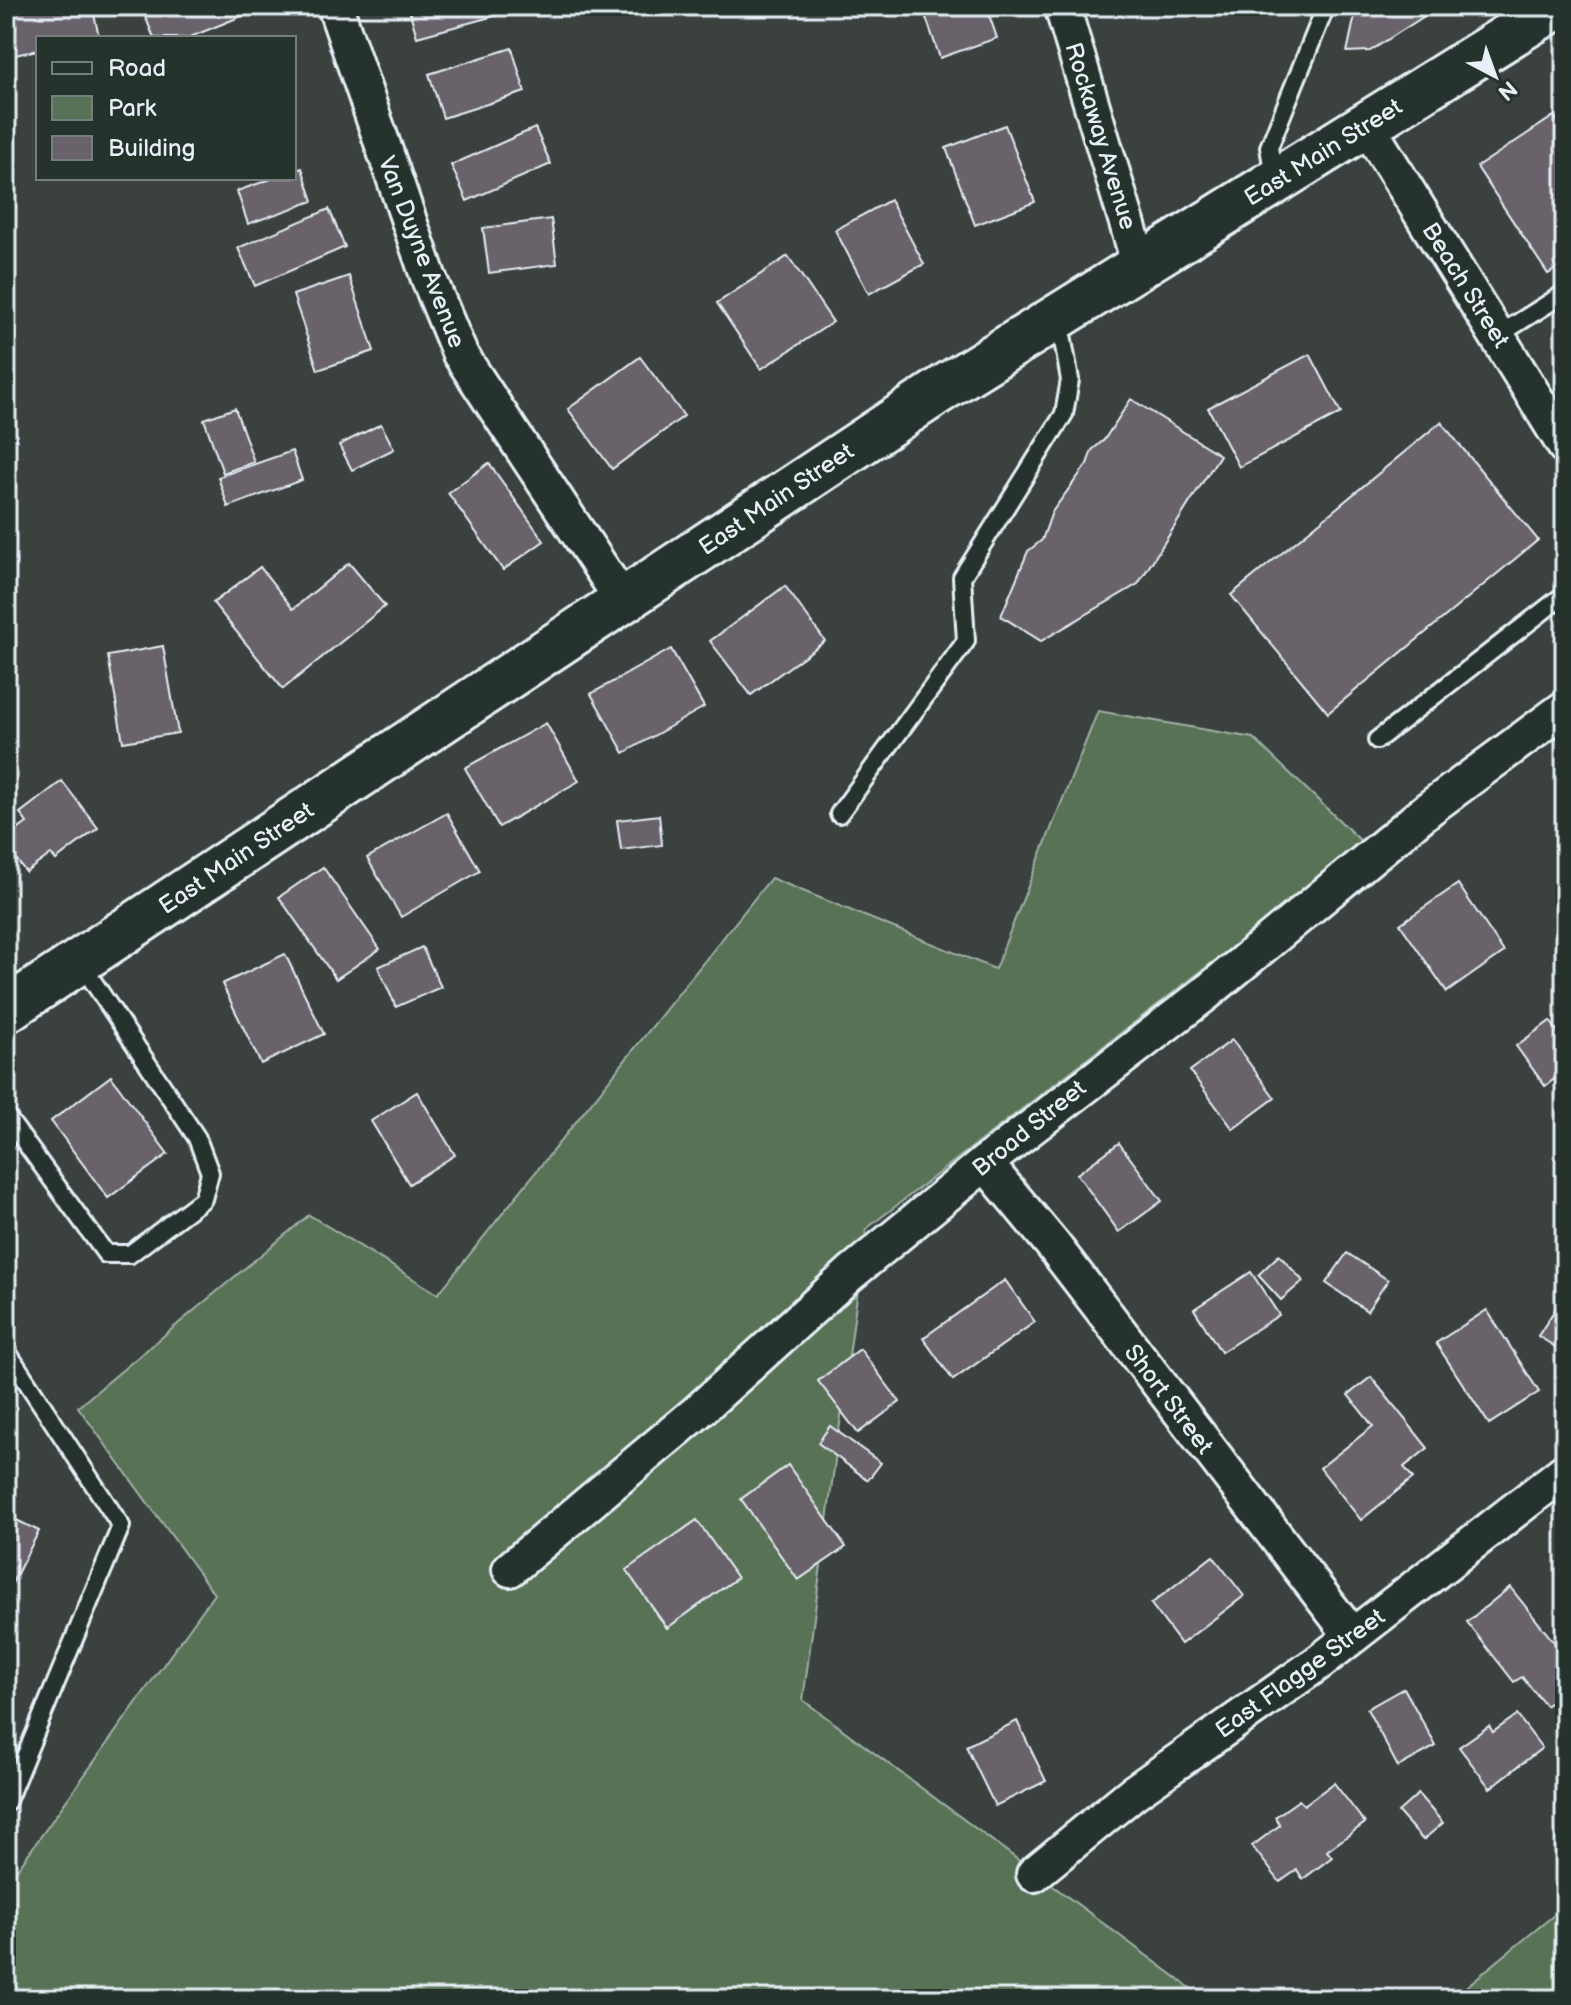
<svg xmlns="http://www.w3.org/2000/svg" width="1571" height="2005" viewBox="0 0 1571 2005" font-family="'Balsamiq Sans',sans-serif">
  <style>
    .green { fill: #587257; stroke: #a0b2a8; stroke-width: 2 }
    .building { fill: #69626a; stroke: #e8f1f8; stroke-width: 2 }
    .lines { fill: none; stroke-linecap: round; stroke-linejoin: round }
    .lane-casing { stroke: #e8f1f8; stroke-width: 22 }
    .street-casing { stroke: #e8f1f8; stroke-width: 40 }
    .secondary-casing { stroke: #e8f1f8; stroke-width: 50 }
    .lane { stroke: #26332d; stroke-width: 16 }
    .street { stroke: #26332d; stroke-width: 34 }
    .secondary { stroke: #26332d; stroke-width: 44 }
    .labels { text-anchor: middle; stroke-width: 8; stroke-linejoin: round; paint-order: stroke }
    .street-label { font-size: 24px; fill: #e8f1f8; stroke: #26332d }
  </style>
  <rect width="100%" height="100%" fill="#3a413f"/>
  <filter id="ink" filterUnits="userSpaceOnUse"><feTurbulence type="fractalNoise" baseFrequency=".0125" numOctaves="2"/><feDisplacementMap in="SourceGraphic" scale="16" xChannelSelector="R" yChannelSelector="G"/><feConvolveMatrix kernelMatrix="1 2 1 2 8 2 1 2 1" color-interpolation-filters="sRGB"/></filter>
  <g filter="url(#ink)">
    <g class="green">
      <path d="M1098 711 1253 738 1365 845 866 1229 803 1700 1205 1999H6V1885L214 1594 78 1407 309 1215 438 1294 771 878 995 969Z"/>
      <path d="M1565 1906V1999H1451Z"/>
    </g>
    <g class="building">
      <path d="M6 6H92L99 36 38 38V50L6 57Z"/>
      <path d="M141 6H251L254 11 188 38H154Z"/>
      <path d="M408 6H496L498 15 417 37Z"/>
      <path d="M922 6H986L997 38 940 58Z"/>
      <path d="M1357 6H1440L1370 51 1347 52Z"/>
      <path d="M512 48 525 92 443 118 429 74Z"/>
      <path d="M1554 116 1565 132V263L1548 274 1477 167Z"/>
      <path d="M1005 125 1035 202 975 225 946 148Z"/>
      <path d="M535 128 551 164 467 201 451 165Z"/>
      <path d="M302 168 313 201 248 224 237 191 274 178H294V171Z"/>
      <path d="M890 200 924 264 869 294 835 230Z"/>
      <path d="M329 209 345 247 255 286 238 248Z"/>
      <path d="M551 219 557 264 489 273 483 228Z"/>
      <path d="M788 256 833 322 761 369 717 303Z"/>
      <path d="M349 276 374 351 318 370 293 295Z"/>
      <path d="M1310 354 1341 413 1239 467 1208 408Z"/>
      <path d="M640 357 684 416 612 469 568 409Z"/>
      <path d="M1131 399 1220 455 1138 584 1041 641 1001 616 1028 551 1042 540 1052 512 1087 464 1092 450 1104 440Z"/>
      <path d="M235 408 254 462 223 473 204 419Z"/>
      <path d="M1441 422 1538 540 1328 713 1231 595Z"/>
      <path d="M381 424 394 449 352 470 339 445Z"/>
      <path d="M292 451 302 480 228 507 218 477Z"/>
      <path d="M489 463 544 541 503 570 448 493Z"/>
      <path d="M349 563 385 606 283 689 213 603 260 567 293 609Z"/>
      <path d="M785 586 825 641 751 695 710 641Z"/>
      <path d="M163 646 178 733 123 742 108 656Z"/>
      <path d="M671 649 704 707 624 753 591 694Z"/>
      <path d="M546 723 579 781 499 827 465 768Z"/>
      <path d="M62 781 98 828 56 860 51 854 26 872 6 846V838L27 823 20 813Z"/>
      <path d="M447 813 480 871 401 917 367 858Z"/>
      <path d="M659 815 662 845 621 850 617 820Z"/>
      <path d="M323 867 380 949 336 979 279 897Z"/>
      <path d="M1458 884 1504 952 1447 992 1400 924Z"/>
      <path d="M422 947 441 987 396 1007 378 967Z"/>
      <path d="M285 954 324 1034 261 1064 222 984Z"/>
      <path d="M1550 1021 1565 1041V1071L1545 1086 1516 1046Z"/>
      <path d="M1232 1040 1275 1098 1233 1129 1190 1071Z"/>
      <path d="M111 1076 168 1154 108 1198 51 1121Z"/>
      <path d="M417 1092 455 1155 409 1184 371 1121Z"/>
      <path d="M1119 1143 1162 1201 1119 1232 1077 1174Z"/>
      <path d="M1347 1253 1388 1280 1367 1311 1326 1283Z"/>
      <path d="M1279 1255 1303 1281 1281 1300 1258 1275Z"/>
      <path d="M1251 1272 1279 1315 1221 1352 1194 1309Z"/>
      <path d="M1005 1280 1035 1322 953 1380 923 1338Z"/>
      <path d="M1565 1294V1353L1538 1336Z"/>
      <path d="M1487 1310 1539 1392 1489 1424 1436 1343Z"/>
      <path d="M860 1349 900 1402 858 1433 818 1381Z"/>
      <path d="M1371 1377 1428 1448 1404 1467 1413 1478 1361 1520 1320 1468 1373 1426 1348 1395Z"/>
      <path d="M830 1426 881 1463 868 1480 818 1443Z"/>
      <path d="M788 1465 846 1547 798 1580 741 1499Z"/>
      <path d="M6 1515 39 1531 6 1595Z"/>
      <path d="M697 1520 737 1578 667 1628 626 1570Z"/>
      <path d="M1213 1556 1244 1596 1181 1644 1151 1604Z"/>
      <path d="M1510 1587 1565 1656V1690L1546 1706 1522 1677 1514 1682 1467 1622Z"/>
      <path d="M1404 1688 1436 1746 1398 1767 1367 1709Z"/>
      <path d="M1517 1715 1542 1748 1490 1788 1459 1747 1489 1726 1493 1732Z"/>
      <path d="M1017 1721 1046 1781 995 1806 966 1746Z"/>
      <path d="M1334 1783 1365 1823 1327 1851 1332 1857 1303 1879 1297 1870 1280 1882 1252 1846 1280 1825 1275 1817 1299 1800 1304 1805Z"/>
      <path d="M1418 1794 1443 1823 1423 1840 1398 1812Z"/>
    </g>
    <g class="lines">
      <defs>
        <g id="lane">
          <path d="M1274 177 1269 147 1326 6"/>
          <path d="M1497 336 1565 293"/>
          <path d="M1377 740 1565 594"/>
          <path d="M839 814 966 641 962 577 1064 414 1070 380 1059 318"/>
          <path d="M6 1116 106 1254H130L203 1199 210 1173 197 1138 80 962"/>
          <path d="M6 1350 121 1526 6 1803"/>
        </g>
        <g id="street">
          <path d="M335 6 429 279 460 354 623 601"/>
          <path d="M1062 6 1140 266"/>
          <path d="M1366 124 1565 446"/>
          <path d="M985 1163 1053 1245 1352 1636"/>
          <path d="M510 1569 695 1414 851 1273 985 1163 1205 994 1431 807 1565 708"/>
          <path d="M1034 1874 1133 1793 1318 1663 1565 1471"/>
        </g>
        <path id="secondary" d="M6 1010 945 387 1557 6"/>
      </defs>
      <use href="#lane" class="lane-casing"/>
      <use href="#street" class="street-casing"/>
      <use href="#secondary" class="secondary-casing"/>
      <use href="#lane" class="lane"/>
      <use href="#street" class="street"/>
      <use href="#secondary" class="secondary"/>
    </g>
  </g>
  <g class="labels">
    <g class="street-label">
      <text transform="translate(1101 136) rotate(73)" y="8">Rockaway Avenue</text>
      <text transform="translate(1323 152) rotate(-32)" y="8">East Main Street</text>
      <text transform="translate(422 252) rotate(69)" y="8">Van Duyne Avenue</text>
      <text transform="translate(1466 285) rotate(58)" y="8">Beach Street</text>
      <text transform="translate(776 499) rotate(-34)" y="8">East Main Street</text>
      <text transform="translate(236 858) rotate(-34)" y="8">East Main Street</text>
      <text transform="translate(1029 1128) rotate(-39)" y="8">Broad Street</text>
      <text transform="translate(1169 1399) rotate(53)" y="8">Short Street</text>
      <text transform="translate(1300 1673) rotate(-36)" y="8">East Flagge Street</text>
    </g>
  </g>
  <rect width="1571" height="2005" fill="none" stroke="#26332d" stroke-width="32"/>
  <rect x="16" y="16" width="1539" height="1973" fill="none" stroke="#e8f1f8" stroke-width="3" filter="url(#ink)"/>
  <rect x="36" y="36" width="260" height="144" fill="#26332d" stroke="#747f7e" stroke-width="2"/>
  <rect x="52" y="62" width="40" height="12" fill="#26332d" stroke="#747f7e" stroke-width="2"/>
  <text x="108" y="76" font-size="24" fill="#e8f1f8">Road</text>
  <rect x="52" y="96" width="40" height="24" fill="#587257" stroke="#747f7e" stroke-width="2"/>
  <text x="108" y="116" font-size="24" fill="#e8f1f8">Park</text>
  <rect x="52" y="136" width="40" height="24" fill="#69626a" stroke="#747f7e" stroke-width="2"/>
  <text x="108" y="156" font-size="24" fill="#e8f1f8">Building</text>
  <g transform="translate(1495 76) rotate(139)" stroke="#26332d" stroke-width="6" paint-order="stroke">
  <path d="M0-6L14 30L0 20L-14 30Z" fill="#e8f1f8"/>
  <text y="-12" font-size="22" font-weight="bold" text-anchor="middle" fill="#e8f1f8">N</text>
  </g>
</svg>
